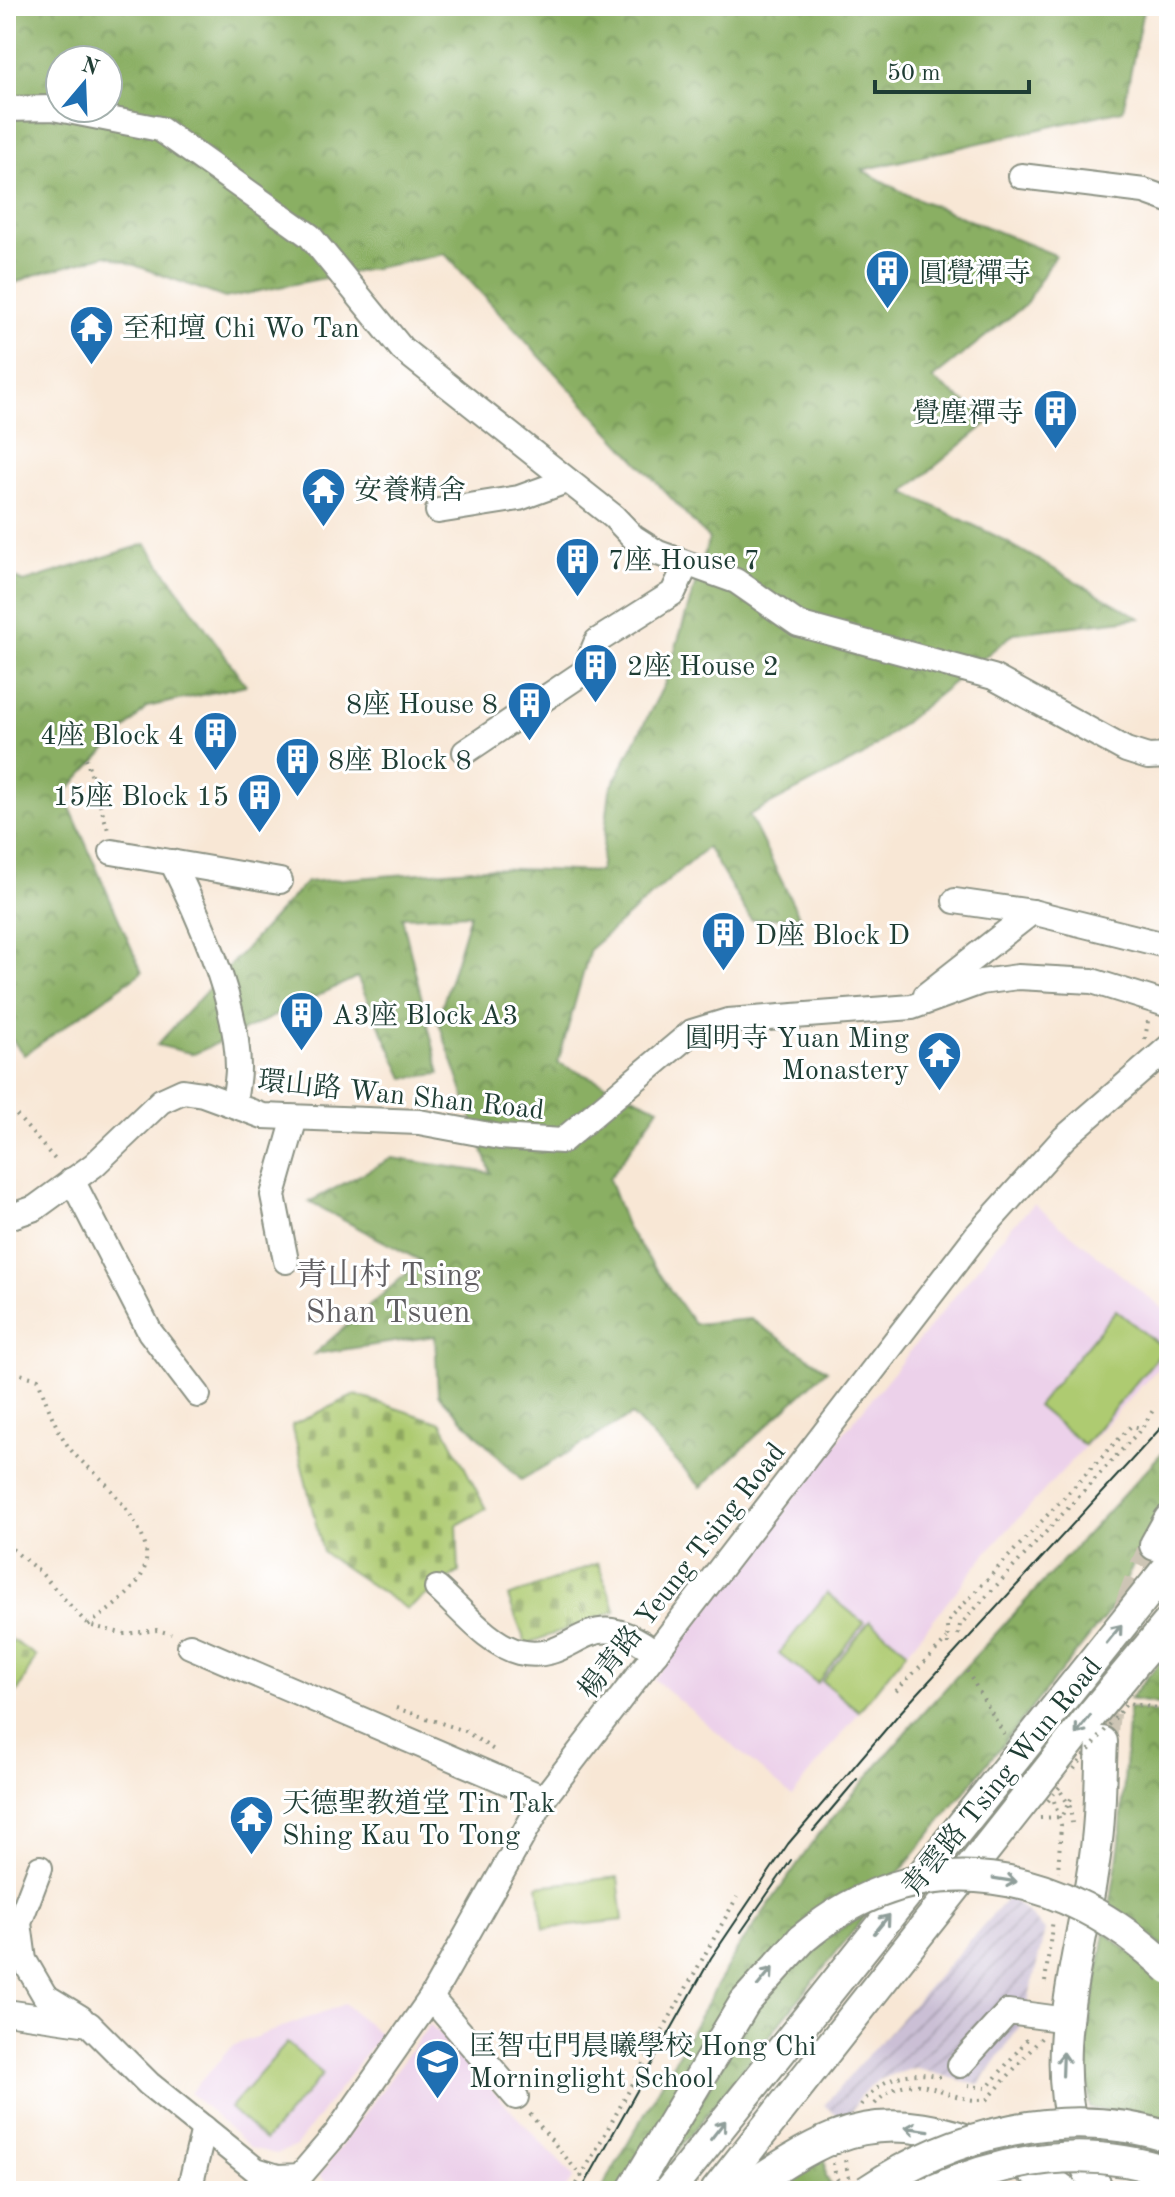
<svg xmlns="http://www.w3.org/2000/svg" width="1175" height="2197" viewBox="0 0 1175 2197" font-family="'Old Standard TT','Noto Serif TC',serif">
  <style>
    .built { fill: #ecd1ea }
    .industrial { fill: url(#industrial-furrows) }
    .forest { fill: url(#forest-crowns); stroke: #54764c; stroke-width: 2; fill-rule: evenodd }
    .cemetery { fill: url(#cemetery-stones); stroke: #668452; stroke-width: 2 }
    .pitch { fill: #aecb71; stroke: #668452; stroke-width: 2 }
    .lines { fill: none; stroke-linecap: round; stroke-linejoin: round }
    .major-tunnel { stroke: #cdc5b5; stroke-width: 30; stroke-dasharray: 30 15; stroke-linecap: butt }
    .minor-casing { stroke: #8c9284; stroke-width: 28 }
    .major-casing { stroke: #8c9284; stroke-width: 34 }
    .path { stroke: #8c9284; stroke-width: 4; stroke-dasharray: 2 6; stroke-linecap: butt }
    .minor { stroke: #fff; stroke-width: 24 }
    .major { stroke: #fff; stroke-width: 30 }
    .tram { stroke: #1f3d34; stroke-width: 2 }
    .major-bridge-casing { stroke: #8c9284; stroke-width: 34; stroke-linecap: butt }
    .path-bridge { stroke: #8c9284; stroke-width: 4; stroke-dasharray: 2 6; stroke-linecap: butt }
    .major-bridge { stroke: #fff; stroke-width: 30 }
    .oneway { stroke: #8f9e9a }
    .labels { text-anchor: middle; stroke-width: 6; stroke-linejoin: round; paint-order: stroke }
    .poi-label { font-size: 28px; fill: #1f3d34; stroke: #fff; text-anchor: start }
    .street-label { font-size: 28px; fill: #1f3d34; stroke: #fff }
    .quarter-label { font-size: 32px; fill: #615f62; stroke: #fff }
  </style>
  <defs>
    <pattern id="industrial-furrows" width="10" height="10" patternUnits="userSpaceOnUse" patternTransform="scale(2)"><rect width="10" height="10" fill="#cbbfd5"/><path d="M-1 1l2-2M0 10L10 0M9 11l2-2" fill="none" stroke="#a49cae"/></pattern>
    <pattern id="forest-crowns" width="20" height="18" patternUnits="userSpaceOnUse" patternTransform="scale(2)"><rect width="20" height="18" fill="#8aaf63"/><path d="M2 6a3 3 0 1 1 6 0M12 15a3 3 0 1 1 6 0" fill="none" stroke="#709052"/></pattern>
    <pattern id="cemetery-stones" width="16" height="16" patternUnits="userSpaceOnUse" patternTransform="scale(2)"><rect width="16" height="16" fill="#aecb71"/><path d="M2 7V4a2 2 0 0 1 4 0v3zM10 15v-3a2 2 0 0 1 4 0v3z" fill="#8da65e"/></pattern>
  </defs>
  <rect width="100%" height="100%" fill="#fff"/>
  <filter id="ink" filterUnits="userSpaceOnUse"><feTurbulence type="fractalNoise" baseFrequency=".0125" numOctaves="2"/><feDisplacementMap in="SourceGraphic" scale="16" xChannelSelector="R" yChannelSelector="G"/><feConvolveMatrix kernelMatrix="1 2 1 2 8 2 1 2 1" color-interpolation-filters="sRGB"/></filter>
  <filter id="wash" filterUnits="userSpaceOnUse"><feTurbulence type="fractalNoise" baseFrequency=".006" numOctaves="4" result="noise"/><feDisplacementMap in="SourceGraphic" scale="32" xChannelSelector="R" yChannelSelector="G"/><feGaussianBlur stdDeviation="1.8" result="paint"/><feColorMatrix in="noise" values="0 0 0 0 0 0 0 0 0 0 0 0 0 0 0 0 0 1.4 0 .05"/><feComposite in="paint" operator="in"/></filter>
  <g filter="url(#wash)">
    <rect width="100%" height="100%" fill="#f8e7d5"/>
    <g class="built">
      <path d="M1034 1204 1169 1314V1356L989 1550 792 1796 654 1679 843 1434 1010 1228Z"/>
      <path d="M345 2004 380 2035 296 2146 276 2154 251 2148 190 2093 232 2046Z"/>
      <path d="M430 2024 574 2177 564 2191H337L319 2176Z"/>
    </g>
    <path class="industrial" d="M1009 1896 1045 1930 1023 2022 979 2085 914 2068 878 2080 859 2097 846 2122 824 2105Z"/>
    <g class="forest">
      <path d="M6 6H1136L1143 10 1123 110 862 170 908 195 1055 255 1025 305 932 379 991 420 904 492 996 536 1140 618 1014 633 863 756 749 815 799 916 751 920 707 847 590 949 558 1063 659 1108 609 1179 627 1228 694 1324 751 1319 827 1370 701 1487 632 1415 521 1480 438 1394 435 1336 314 1354 421 1261 309 1202 392 1158 491 1173 438 1020 470 914 402 917 440 1074 404 1078 357 977 194 1054 157 1045 306 882 485 868 600 872 610 790 665 683 709 539 445 254 225 298 107 255 34 275 6 287ZM60 60H108V108H60Z"/>
      <path d="M146 544 246 685 147 707 64 794 142 972 24 1055 6 1032V573L24 582Z"/>
      <path d="M1169 1445V1497L1142 1543 1117 1602 899 1873 843 1894 617 2191H601L737 1950 818 1835 921 1715Z"/>
      <path d="M1169 1651V1706L1129 1699Z"/>
      <path d="M1129 1708 1169 1715 1165 1775 1169 1952 1110 1906 1120 1842Z"/>
      <path d="M870 1910 677 2152 652 2181 758 2006 808 1950Z"/>
      <path d="M1105 1932 1169 1986V2120L1090 2108 1086 2044Z"/>
      <path d="M825 2154 826 2177 835 2191H766Z"/>
    </g>
    <g class="cemetery">
      <path d="M355 1395 442 1423 486 1509 457 1525 459 1572 407 1609 323 1553 292 1425Z"/>
      <path d="M598 1563 616 1611 526 1644 508 1597Z"/>
      <path d="M6 1636 36 1656 18 1692 6 1690Z"/>
    </g>
    <g class="pitch">
      <path d="M1116 1310 1164 1349 1084 1445 1037 1406Z"/>
      <path d="M827 1593 864 1623 817 1683 779 1653Z"/>
      <path d="M870 1621 907 1651 859 1711 822 1681Z"/>
      <path d="M618 1877 623 1920 544 1929 538 1886Z"/>
      <path d="M287 2043 323 2074 265 2140 230 2108Z"/>
    </g>
  </g>
  <g filter="url(#ink)">
    <g class="lines">
      <path class="major-tunnel" d="M1102 1742C1108 1672 1124 1609 1155 1545"/>
      <defs>
        <g id="minor">
          <path d="M6 109 53 108 160 129 310 236 402 349 614 517 633 537 658 553 736 581 798 624 993 677 1126 750 1148 757 1169 756"/>
          <path d="M1021 176 1144 191 1169 200"/>
          <path d="M438 511 519 498 566 481"/>
          <path d="M465 752 584 672 597 641 673 593 686 565"/>
          <path d="M112 852 280 881"/>
          <path d="M172 862C201 920 238 1004 238 1068 238 1080 235 1093 234 1105"/>
          <path d="M955 901 1032 912 1169 946"/>
          <path d="M926 995 1032 912"/>
          <path d="M72 1180 150 1332 198 1395"/>
          <path d="M6 1218 35 1208 94 1165 161 1101 183 1091 203 1094 263 1116 419 1122 500 1137 562 1141 692 1032 728 1021 912 1007 981 982 1018 977 1092 981 1169 1005"/>
          <path d="M286 1261 273 1195 295 1118"/>
          <path d="M437 1588C460 1608 489 1645 519 1652 579 1665 584 1597 656 1653"/>
          <path d="M190 1646 544 1798"/>
          <path d="M40 1868 19 1923 24 1960 45 1996 81 2018"/>
          <path d="M431 1998 516 2097"/>
          <path d="M6 2012 89 2024 149 2084 256 2170 278 2177 300 2176 336 2134 431 1998 544 1798 976 1236 1064 1138 1169 1047"/>
          <path d="M960 2065 1008 2012 1067 2020"/>
          <path d="M189 2191 204 2128"/>
        </g>
        <g id="major">
          <path d="M1155 1545 1169 1520"/>
          <path d="M632 2191 745 2002 802 1939"/>
          <path d="M669 2191 1169 1566"/>
          <path d="M716 2191 1093 1713 1169 1622"/>
          <path d="M742 2191C771 2172 801 2151 833 2138 910 2106 1002 2146 1064 2191"/>
          <path d="M1099 2191C1030 2078 1084 1961 1097 1840 1101 1808 1100 1774 1102 1742"/>
        </g>
      </defs>
      <use href="#minor" class="minor-casing"/>
      <use href="#major" class="major-casing"/>
      <g class="path">
        <path d="M86 758 108 830"/>
        <path d="M1145 1039 1148 1021"/>
        <path d="M6 1103 58 1163"/>
        <path d="M6 1370 38 1379C46 1402 54 1425 68 1446 79 1462 95 1471 107 1485 165 1553 159 1576 88 1625"/>
        <path d="M6 1544 40 1572 88 1625 125 1634 157 1630 171 1634"/>
        <path d="M958 1635 960 1625 1142 1428 1155 1407"/>
        <path d="M948 1645 947 1626 950 1619 1131 1426 1142 1428"/>
        <path d="M967 1671 1004 1734"/>
        <path d="M896 1691 947 1639"/>
        <path d="M396 1708 465 1731 497 1752"/>
        <path d="M1061 1792 1070 1807 1072 1823"/>
        <path d="M1054 1801 1061 1825 1058 1872"/>
        <path d="M1040 1818 1061 1817 1073 1795"/>
        <path d="M1045 1982 1053 1919"/>
        <path d="M968 2086 987 2088 1030 2036"/>
        <path d="M875 2104C917 2059 947 2107 988 2099L1042 2037"/>
        <path d="M861 2105C880 2077 910 2069 941 2077"/>
        <path d="M530 2114 582 2177"/>
        <path d="M845 2160 849 2178"/>
        <path d="M833 2163 836 2177 843 2188"/>
        <path d="M573 2191 737 1897"/>
      </g>
      <use href="#minor" class="minor"/>
      <use href="#major" class="major"/>
      <g class="tram">
        <path d="M813 1831 857 1779"/>
        <path d="M741 1932 791 1860"/>
        <path d="M581 2191 711 1958 788 1844 898 1715 1169 1419"/>
      </g>
      <defs>
        <g id="major-bridge">
          <path d="M802 1939C922 1838 1063 1868 1169 1969"/>
          <path d="M867 2191C954 2132 1066 2105 1169 2137"/>
          <path d="M932 2191C1007 2157 1089 2145 1169 2172"/>
        </g>
      </defs>
      <use href="#major-bridge" class="major-bridge-casing"/>
      <g class="path-bridge">
        <path d="M1074 1769 1127 1703 1169 1710"/>
        <path d="M1048 1801 1062 1784"/>
      </g>
      <use href="#major-bridge" class="major-bridge"/>
    </g>
    <defs><path id="oneway-shaft" d="M-6 0H5M1.5-3L5.5 0L1.5 3" fill="none" stroke-width="1.6" stroke-linecap="round" stroke-linejoin="round" transform="scale(2)"/></defs>
    <g class="oneway">
      <use href="#oneway-shaft" transform="translate(1114 1634) rotate(-51)"/>
      <use href="#oneway-shaft" transform="translate(1083 1725) rotate(128)"/>
      <use href="#oneway-shaft" transform="translate(1005 1880) rotate(9)"/>
      <use href="#oneway-shaft" transform="translate(882 1924) rotate(-51)"/>
      <use href="#oneway-shaft" transform="translate(765 1977) rotate(-50)"/>
      <use href="#oneway-shaft" transform="translate(1063 2064) rotate(-88)"/>
      <use href="#oneway-shaft" transform="translate(917 2129) rotate(-172)"/>
      <use href="#oneway-shaft" transform="translate(718 2130) rotate(-52)"/>
    </g>
  </g>
  <defs>
    <symbol id="building-pin" viewBox="-11 -11 22 30"><path d="M0 17L-7.5 6A9.5 9.5 0 1 1 7.5 6Z" fill="#1f6fb2" stroke="#fff"/><path d="M-4-6H4V6H1V3H-1V6H-4ZM-2.5-4.3h1.7v1.8h-1.7ZM.8-4.3h1.7v1.8H.8ZM-2.5-1h1.7V.8h-1.7ZM.8-1h1.7V.8H.8Z" fill="#fff"/></symbol>
    <symbol id="temple-pin" viewBox="-11 -11 22 30"><path d="M0 17L-7.5 6A9.5 9.5 0 1 1 7.5 6Z" fill="#1f6fb2" stroke="#fff"/><path d="M0-6L5-2H3V0L6.5 2.5H4V6H1.5V3h-3V6H-4V2.5H-6.5L-3 0V-2H-5Z" fill="#fff"/></symbol>
    <symbol id="school-pin" viewBox="-11 -11 22 30"><path d="M0 17L-7.5 6A9.5 9.5 0 1 1 7.5 6Z" fill="#1f6fb2" stroke="#fff"/><path d="M0-5L7-2L0 1L-7-2ZM-4 1L0 2.5L4 1V4Q0 6-4 4Z" fill="#fff"/></symbol>
  </defs>
  <g fill-rule="evenodd">
    <use href="#building-pin" x="862" y="246" width="51" height="69"/>
    <use href="#temple-pin" x="66" y="302" width="51" height="69"/>
    <use href="#building-pin" x="1030" y="386" width="51" height="69"/>
    <use href="#temple-pin" x="298" y="464" width="51" height="69"/>
    <use href="#building-pin" x="552" y="534" width="51" height="69"/>
    <use href="#building-pin" x="570" y="640" width="51" height="69"/>
    <use href="#building-pin" x="504" y="678" width="51" height="69"/>
    <use href="#building-pin" x="190" y="708" width="51" height="69"/>
    <use href="#building-pin" x="272" y="734" width="51" height="69"/>
    <use href="#building-pin" x="234" y="770" width="51" height="69"/>
    <use href="#building-pin" x="698" y="908" width="51" height="69"/>
    <use href="#building-pin" x="276" y="988" width="51" height="69"/>
    <use href="#temple-pin" x="914" y="1028" width="51" height="69"/>
    <use href="#temple-pin" x="226" y="1792" width="51" height="69"/>
    <use href="#school-pin" x="412" y="2036" width="51" height="69"/>
  </g>
  <g class="labels">
    <g class="poi-label">
      <text x="919" y="282">圓覺禪寺</text>
      <text x="122" y="337">至和壇 Chi Wo Tan</text>
      <text x="1024" y="422" text-anchor="end">覺塵禪寺</text>
      <text x="354" y="499">安養精舍</text>
      <text x="608" y="569">7座 House 7</text>
      <text x="627" y="675">2座 House 2</text>
      <text x="498" y="713" text-anchor="end">8座 House 8</text>
      <text x="184" y="744" text-anchor="end">4座 Block 4</text>
      <text x="328" y="769">8座 Block 8</text>
      <text x="229" y="805" text-anchor="end">15座 Block 15</text>
      <text x="755" y="944">D座 Block D</text>
      <text x="332" y="1024">A3座 Block A3</text>
      <text x="909" y="1047" text-anchor="end">圓明寺 Yuan Ming<tspan x="909" dy="32">Monastery</tspan></text>
      <text x="282" y="1812">天德聖教道堂 Tin Tak<tspan x="282" dy="32">Shing Kau To Tong</tspan></text>
      <text x="469" y="2055">匡智屯門晨曦學校 Hong Chi<tspan x="469" dy="32">Morninglight School</tspan></text>
    </g>
    <g class="street-label">
      <text transform="translate(401 1094) rotate(6)" y="10">環山路 Wan Shan Road</text>
      <text transform="translate(681 1570) rotate(-52)" y="10">楊青路 Yeung Tsing Road</text>
      <text transform="translate(1001 1776) rotate(-51)" y="10">青雲路 Tsing Wun Road</text>
    </g>
    <g class="quarter-label">
      <text x="388" y="1285">青山村 Tsing<tspan x="388" dy="37">Shan Tsuen</tspan></text>
    </g>
  </g>
  <rect width="1175" height="2197" fill="none" stroke="#fff" stroke-width="32"/>
  <g transform="translate(84 84) rotate(19)"><circle r="38" fill="#ffffff" stroke="#a5b1ae" stroke-width="2"/>
  <path d="M0-6L14 30L0 20L-14 30Z" fill="#1f6fb2"/>
  <text y="-12" font-size="22" font-weight="bold" text-anchor="middle" fill="#1f3d34">N</text>
  </g>
  <path d="M875 80v12h154v-12" fill="none" stroke="#1f3d34" stroke-width="4"/>
  <text x="887" y="80" font-size="24" fill="#1f3d34" stroke="#ffffff" stroke-width="6" paint-order="stroke">50 m</text>
</svg>
